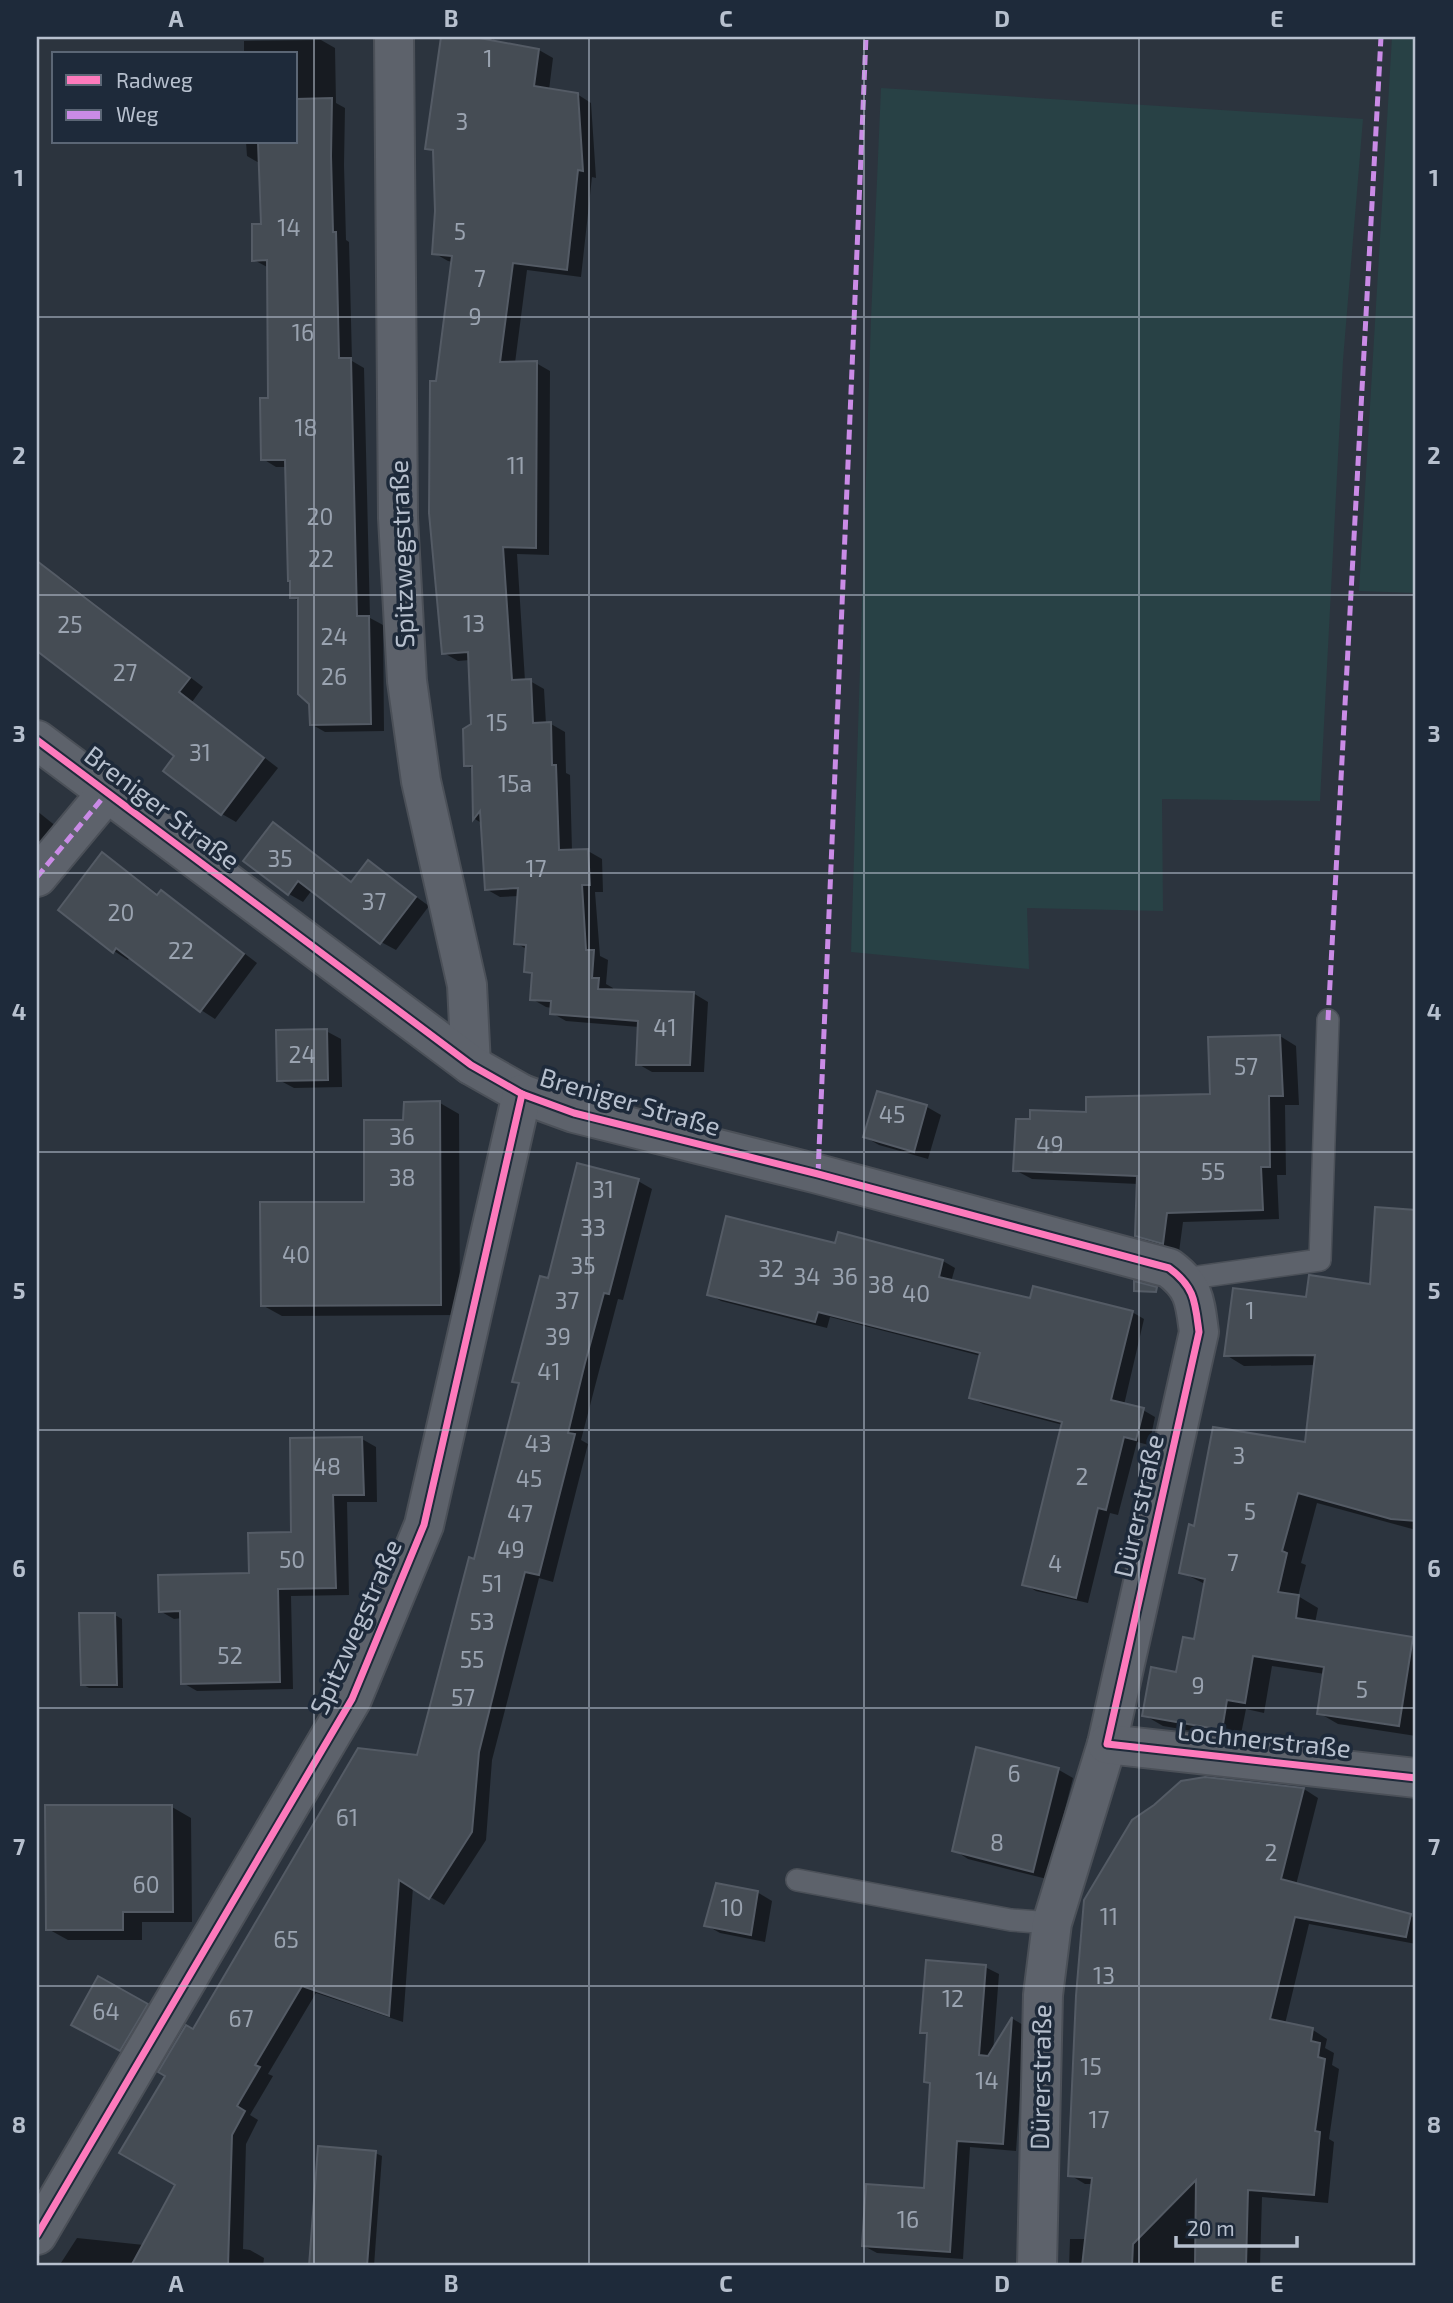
<svg xmlns="http://www.w3.org/2000/svg" width="1453" height="2303" viewBox="0 0 1453 2303" font-family="'Exo 2',sans-serif">
  <style>
    .green { fill: #284145 }
    .shadow { fill: #0007 }
    .building { fill: #454c54; stroke: #545b65; stroke-width: 2 }
    .lines { fill: none; stroke-linecap: round; stroke-linejoin: round }
    .service-casing { stroke: #4b5058; stroke-width: 24 }
    .minor-casing { stroke: #4b5058; stroke-width: 42 }
    .service { stroke: #5d626b; stroke-width: 21 }
    .minor { stroke: #5d626b; stroke-width: 38 }
    .quiet { stroke: #ca8be6; stroke-width: 5; stroke-dasharray: 10 5; stroke-linecap: butt }
    .cycleway-casing { stroke: #1e2a3a; stroke-width: 11 }
    .cycleway { stroke: #fd7abc; stroke-width: 7 }
    .grid { fill: none; stroke: #b7c0ce; stroke-width: 2; stroke-opacity: 0.55 }
    .labels { text-anchor: middle; stroke-width: 7; stroke-linejoin: round; paint-order: stroke }
    .number-label { font-size: 23px; fill: #9aa3b0 }
    .street-label { font-size: 26px; fill: #b7c0ce; stroke: #1e2a3a }
    .neatline { fill: none; stroke: #b7c0ce; stroke-width: 2.5 }
    .grid-label { font-size: 23px; text-anchor: middle; font-weight: bold; fill: #b7c0ce }
  </style>
  <rect width="100%" height="100%" fill="#2c343e"/>
  <g class="green">
    <path d="M1392 37H1416V593L1359 591Z"/>
    <path d="M881 88 1363 119 1343 360 1320 801 1162 799 1163 911 1027 908 1029 969 851 952 871 319Z"/>
  </g>
  <g class="shadow">
    <path d="M443 37H493V42L539 50 553 58 549 90 577 94 591 103 596 178 592 177 581 277 527 270 515 363H536L550 371 549 555 517 554 525 681H530L544 689 546 724H551L565 732 566 773 570 775 572 851H588L602 859 603 892H595L600 956 608 960 606 984 613 988V991L693 993 708 1002 704 1072H652L638 1064 639 1027 566 1021 552 1013V1008L546 1007 532 999 534 976 526 971 528 950 516 943 519 896 500 897 486 889 483 824 475 819 474 770 466 765 473 725 470 660 458 661 444 653 438 383 453 262 448 261 434 253 436 211 435 153 427 148Z"/>
    <path d="M321 40 335 48 336 103 345 108 344 165 346 240 349 242 350 279 352 361 364 368 370 618 383 625 384 731 325 732 311 724 299 601 291 597 287 467H276L263 459 270 400 269 268 254 260 263 226 261 164 247 156 246 142H296V54H244V41Z"/>
    <path d="M46 570 61 578 203 687 192 702 278 768 236 822 222 814 177 756 37 649V582Z"/>
    <path d="M37 811 57 827 37 854Z"/>
    <path d="M273 824 288 833 353 883 368 862 429 906 396 950 381 942 312 890 303 902 289 894Z"/>
    <path d="M102 855 117 863 159 895 161 892 176 901 257 963 215 1019 201 1010 130 957 128 960 114 951 60 910Z"/>
    <path d="M326 1031 341 1039 342 1087 294 1088 279 1080Z"/>
    <path d="M1280 1036 1296 1046 1299 1105H1285L1286 1175H1277L1279 1219 1183 1222 1179 1252 1154 1245 1137 1235 1138 1184 1032 1179 1015 1170 1088 1114 1212 1096Z"/>
    <path d="M878 1093 927 1107 941 1115 928 1159 879 1145 865 1137Z"/>
    <path d="M440 1103 459 1114 460 1315 282 1316 262 1305 366 1203 405 1122Z"/>
    <path d="M638 1181 652 1189 623 1300 618 1299 599 1371 581 1440 588 1444 553 1582 539 1578 519 1656 492 1760 486 1840 444 1905 413 1887 403 2022 316 1993 268 2074 273 2076 250 2115 258 2120 246 2144 243 2249 250 2250 264 2258 263 2266H59L77 2238 144 2245 177 2184 193 2032 418 1757 475 1561 520 1384 514 1381 549 1280Z"/>
    <path d="M1377 1209 1416 1212V1286L1408 1298 1405 1357H1416V1530L1317 1503 1301 1563 1306 1565 1298 1596 1318 1608 1315 1623 1412 1638 1416 1641V1736L1338 1724 1319 1713 1325 1674 1272 1666 1264 1713 1246 1709 1240 1739 1163 1726 1144 1715 1178 1674 1195 1641 1205 1584 1181 1572 1195 1528 1307 1444 1315 1365 1244 1366 1226 1355 1307 1299 1371 1286Z"/>
    <path d="M836 1246 943 1261 955 1268 951 1282 1031 1300 1132 1312 1144 1319 1124 1405 1143 1410 1155 1417 1149 1445 1137 1442 1118 1515 1110 1513 1088 1603 1036 1591 1024 1584 1063 1425 983 1404 971 1398 981 1356 830 1317 827 1328 721 1301 709 1294Z"/>
    <path d="M362 1439 376 1447 377 1502H347L349 1595 291 1596 293 1689 197 1691 183 1683 182 1618 174 1619 160 1611 250 1574 292 1534Z"/>
    <path d="M115 1615 122 1619 123 1688H89L82 1684Z"/>
    <path d="M977 1749 1059 1770 1073 1778 1047 1879 968 1859 954 1850Z"/>
    <path d="M1205 1779 1304 1789 1318 1798 1296 1885 1411 1916 1416 1919V1944L1309 1924 1285 2024 1313 2030 1327 2039 1325 2048 1334 2053 1332 2065 1339 2069 1329 2139 1334 2142 1328 2203 1262 2197 1260 2266H1069L1070 2239H1087L1093 2184H1085L1070 2175Z"/>
    <path d="M172 1807 191 1818 192 1922H142V1940H68L48 1929Z"/>
    <path d="M757 1892 772 1901 765 1942 720 1933 706 1925Z"/>
    <path d="M985 1967 999 1974 993 2052 1013 2019 1025 2026 1016 2151 970 2147 963 2259 877 2253 864 2246 926 2190 932 2085 925 2082 929 2036 922 2032Z"/>
    <path d="M99 1978 161 2014 135 2058 74 2024Z"/>
    <path d="M319 2148 375 2153 382 2156 374 2266H311Z"/>
  </g>
  <g class="building">
    <path d="M441 37H474L539 49 534 86 578 93 583 171 578 170 567 270 513 263 500 362 537 361 536 548 503 547 512 680 531 679 533 723 551 722 552 765H556L559 850 588 849 590 885H582L586 950H594L592 978H599L598 989 694 992 690 1065H636L638 1021 550 1014 551 1001 530 1000 532 973 524 972 526 945 514 944 518 888 485 890 480 811 473 820 472 766H464L463 729 471 724 468 652 442 654 429 513 430 381H436L452 256 432 254 435 211 433 150 425 149Z"/>
    <path d="M332 98 331 156 333 232H336L337 270 339 358H351L357 616H369L371 724 310 725 309 704 298 694V598H290V581H288L285 460H261L260 398H268L267 260 252 261V224H261L258 142H296V99Z"/>
    <path d="M37 561 190 678 179 692 264 758 221 815 163 771 174 756 37 651Z"/>
    <path d="M273 822 351 882 368 860 416 897 380 944 298 881 288 895 243 861Z"/>
    <path d="M102 852 157 895 161 890 244 954 200 1012 116 948 113 953 58 910Z"/>
    <path d="M327 1029 328 1080 277 1081 276 1030Z"/>
    <path d="M1280 1035 1283 1096H1269L1270 1167H1261L1263 1210 1167 1213 1163 1244 1135 1236 1137 1176 1013 1171 1016 1119H1030V1110L1086 1112V1097L1210 1094 1208 1037Z"/>
    <path d="M877 1091 927 1105 914 1152 863 1137Z"/>
    <path d="M440 1101 441 1305 261 1306 260 1202H364V1120H403L404 1102Z"/>
    <path d="M577 1163 639 1179 609 1294 604 1293 585 1363 568 1433 575 1434 539 1575 525 1572 505 1648 479 1752 472 1832 429 1899 399 1880 389 2016 302 1986 255 2065 260 2067 237 2106 245 2111 232 2135 228 2266H131L175 2185 119 2153 165 2076 158 2072 186 2025 193 2029 358 1748 417 1755 469 1557 474 1559 501 1453 519 1383 512 1382 540 1276 548 1278Z"/>
    <path d="M1375 1207 1416 1210V1521L1391 1519 1298 1493 1282 1551 1287 1553 1278 1592 1299 1595 1296 1618 1413 1637 1399 1726 1317 1714 1324 1667 1253 1656 1245 1703 1227 1700 1222 1730 1142 1716 1151 1667 1176 1672 1183 1637 1194 1639 1205 1579 1179 1573 1189 1524 1194 1526 1213 1427 1305 1442 1315 1355 1224 1356 1233 1288 1306 1297 1309 1275 1370 1284Z"/>
    <path d="M726 1216 835 1243 838 1232 943 1260 939 1277 1030 1298 1033 1286 1133 1311 1111 1400 1144 1408 1136 1440 1124 1437 1106 1510 1098 1508 1076 1598 1022 1585 1062 1422 969 1398 980 1353 818 1312 815 1322 707 1295Z"/>
    <path d="M1134 1281 1157 1287 1156 1292 1134 1291Z"/>
    <path d="M362 1437 364 1495H333L336 1588 278 1589 280 1682 181 1684 180 1611 159 1612 158 1575 249 1573 248 1533 291 1532 290 1438Z"/>
    <path d="M79 1613H115L117 1685H81Z"/>
    <path d="M976 1747 1059 1768 1033 1872 952 1851Z"/>
    <path d="M1205 1777 1304 1788 1281 1879 1411 1914 1406 1937 1295 1917 1270 2019 1313 2028 1311 2041 1320 2043 1318 2057 1325 2059 1315 2131 1320 2132 1314 2195 1248 2190 1246 2266H1195L1196 2180 1133 2244 1132 2266H1082L1092 2178 1068 2176 1076 1996 1084 1900 1132 1820 1154 1805 1181 1781Z"/>
    <path d="M45 1805H172L173 1912H123V1930H46Z"/>
    <path d="M716 1883 758 1891 751 1935 704 1926Z"/>
    <path d="M926 1960 986 1965 979 2055 988 2056 1012 2017 1003 2144 957 2141 950 2252 862 2246 866 2184 924 2188 930 2083 924 2082 927 2033H920Z"/>
    <path d="M98 1976 148 2004 120 2051 71 2025Z"/>
    <path d="M318 2146 376 2151 367 2266H309Z"/>
  </g>
  <g class="lines">
    <defs>
      <g id="service">
        <path d="M1184 1279 1320 1260 1328 1020"/>
        <path d="M797 1880 1011 1920 1052 1923"/>
      </g>
      <g id="minor">
        <path d="M394 37 398 518 407 681 421 781 467 985 471 1065"/>
        <path d="M37 740 471 1065 522 1094 574 1113 818 1174 1169 1268C1195 1287 1195 1302 1199 1332L1107 1744 1052 1923 1043 1995 1037 2266"/>
        <path d="M37 877 106 794"/>
        <path d="M1107 1744 1416 1778"/>
        <path d="M37 2235 352 1699 424 1525 522 1094"/>
      </g>
    </defs>
    <use href="#service" class="service-casing"/>
    <use href="#minor" class="minor-casing"/>
    <use href="#service" class="service"/>
    <use href="#minor" class="minor"/>
    <g class="quiet">
      <path d="M37 877 106 794"/>
      <path d="M1328 1020 1381 37"/>
      <path d="M818 1174 866 37"/>
    </g>
    <defs>
      <g id="cycleway">
        <path d="M37 740 471 1065 522 1094 574 1113 818 1174 1169 1268C1195 1287 1195 1302 1199 1332L1107 1744 1416 1778"/>
        <path d="M37 2235 352 1699 424 1525 522 1094"/>
      </g>
    </defs>
    <use href="#cycleway" class="cycleway-casing"/>
    <use href="#cycleway" class="cycleway"/>
  </g>
  <path class="grid" d="M314 37V2266M589 37V2266M864 37V2266M1139 37V2266M37 317H1416M37 595H1416M37 873H1416M37 1152H1416M37 1430H1416M37 1708H1416M37 1986H1416"/>
  <g class="labels">
    <g class="number-label">
      <text x="488" y="67">1</text>
      <text x="462" y="130">3</text>
      <text x="289" y="236">14</text>
      <text x="460" y="240">5</text>
      <text x="480" y="287">7</text>
      <text x="475" y="325">9</text>
      <text x="303" y="341">16</text>
      <text x="306" y="436">18</text>
      <text x="516" y="474">11</text>
      <text x="320" y="525">20</text>
      <text x="321" y="567">22</text>
      <text x="474" y="632">13</text>
      <text x="70" y="633">25</text>
      <text x="334" y="645">24</text>
      <text x="125" y="681">27</text>
      <text x="334" y="685">26</text>
      <text x="497" y="731">15</text>
      <text x="200" y="761">31</text>
      <text x="515" y="792">15a</text>
      <text x="280" y="867">35</text>
      <text x="536" y="877">17</text>
      <text x="374" y="910">37</text>
      <text x="121" y="921">20</text>
      <text x="181" y="959">22</text>
      <text x="665" y="1036">41</text>
      <text x="302" y="1063">24</text>
      <text x="1246" y="1075">57</text>
      <text x="892" y="1123">45</text>
      <text x="402" y="1145">36</text>
      <text x="1050" y="1153">49</text>
      <text x="1213" y="1180">55</text>
      <text x="402" y="1186">38</text>
      <text x="603" y="1198">31</text>
      <text x="593" y="1236">33</text>
      <text x="296" y="1263">40</text>
      <text x="583" y="1274">35</text>
      <text x="771" y="1277">32</text>
      <text x="807" y="1285">34</text>
      <text x="845" y="1285">36</text>
      <text x="881" y="1293">38</text>
      <text x="916" y="1302">40</text>
      <text x="567" y="1309">37</text>
      <text x="1250" y="1319">1</text>
      <text x="558" y="1345">39</text>
      <text x="549" y="1380">41</text>
      <text x="538" y="1452">43</text>
      <text x="1239" y="1464">3</text>
      <text x="327" y="1475">48</text>
      <text x="1082" y="1485">2</text>
      <text x="529" y="1487">45</text>
      <text x="1250" y="1520">5</text>
      <text x="520" y="1522">47</text>
      <text x="511" y="1558">49</text>
      <text x="292" y="1568">50</text>
      <text x="1233" y="1571">7</text>
      <text x="1055" y="1572">4</text>
      <text x="492" y="1592">51</text>
      <text x="482" y="1630">53</text>
      <text x="230" y="1664">52</text>
      <text x="472" y="1668">55</text>
      <text x="1198" y="1694">9</text>
      <text x="1362" y="1698">5</text>
      <text x="463" y="1706">57</text>
      <text x="1014" y="1782">6</text>
      <text x="347" y="1826">61</text>
      <text x="997" y="1851">8</text>
      <text x="1271" y="1861">2</text>
      <text x="146" y="1893">60</text>
      <text x="732" y="1916">10</text>
      <text x="1109" y="1925">11</text>
      <text x="286" y="1948">65</text>
      <text x="1104" y="1984">13</text>
      <text x="953" y="2007">12</text>
      <text x="106" y="2020">64</text>
      <text x="241" y="2027">67</text>
      <text x="1091" y="2075">15</text>
      <text x="987" y="2089">14</text>
      <text x="1099" y="2128">17</text>
      <text x="908" y="2228">16</text>
    </g>
    <g class="street-label">
      <text transform="translate(402 554) rotate(-92)" y="9">Spitzwegstraße</text>
      <text transform="translate(162 808) rotate(37)" y="9">Breniger Straße</text>
      <text transform="translate(630 1102) rotate(16)" y="9">Breniger Straße</text>
      <text transform="translate(1139 1506) rotate(-77)" y="9">Dürerstraße</text>
      <text transform="translate(356 1627) rotate(-66)" y="9">Spitzwegstraße</text>
      <text transform="translate(1264 1740) rotate(6)" y="9">Lochnerstraße</text>
      <text transform="translate(1041 2077) rotate(-89)" y="9">Dürerstraße</text>
    </g>
  </g>
  <rect width="1453" height="2303" fill="none" stroke="#1e2a3a" stroke-width="77"/>
  <rect x="52" y="52" width="245" height="91" fill="#1e2a3a" stroke="#5b6675" stroke-width="2"/>
  <rect x="66" y="75" width="35" height="10" fill="#fd7abc" stroke="#5b6675" stroke-width="2"/>
  <text x="116" y="88" font-size="21" fill="#b7c0ce">Radweg</text>
  <rect x="66" y="110" width="35" height="10" fill="#ca8be6" stroke="#5b6675" stroke-width="2"/>
  <text x="116" y="122" font-size="21" fill="#b7c0ce">Weg</text>
  <path d="M1176 2236v10h121v-10" fill="none" stroke="#b7c0ce" stroke-width="3.5"/>
  <text x="1187" y="2236" font-size="21" fill="#b7c0ce" stroke="#1e2a3a" stroke-width="5" paint-order="stroke">20 m</text>
  <rect x="38" y="38" width="1376" height="2226" class="neatline"/>
  <g class="grid-label">
    <text x="176" y="27">A</text>
    <text x="451" y="27">B</text>
    <text x="726" y="27">C</text>
    <text x="1002" y="27">D</text>
    <text x="1277" y="27">E</text>
    <text x="19" y="186">1</text>
    <text x="1434" y="186">1</text>
    <text x="19" y="464">2</text>
    <text x="1434" y="464">2</text>
    <text x="19" y="742">3</text>
    <text x="1434" y="742">3</text>
    <text x="19" y="1020">4</text>
    <text x="1434" y="1020">4</text>
    <text x="19" y="1299">5</text>
    <text x="1434" y="1299">5</text>
    <text x="19" y="1577">6</text>
    <text x="1434" y="1577">6</text>
    <text x="19" y="1855">7</text>
    <text x="1434" y="1855">7</text>
    <text x="19" y="2133">8</text>
    <text x="1434" y="2133">8</text>
    <text x="176" y="2292">A</text>
    <text x="451" y="2292">B</text>
    <text x="726" y="2292">C</text>
    <text x="1002" y="2292">D</text>
    <text x="1277" y="2292">E</text>
  </g>
</svg>
